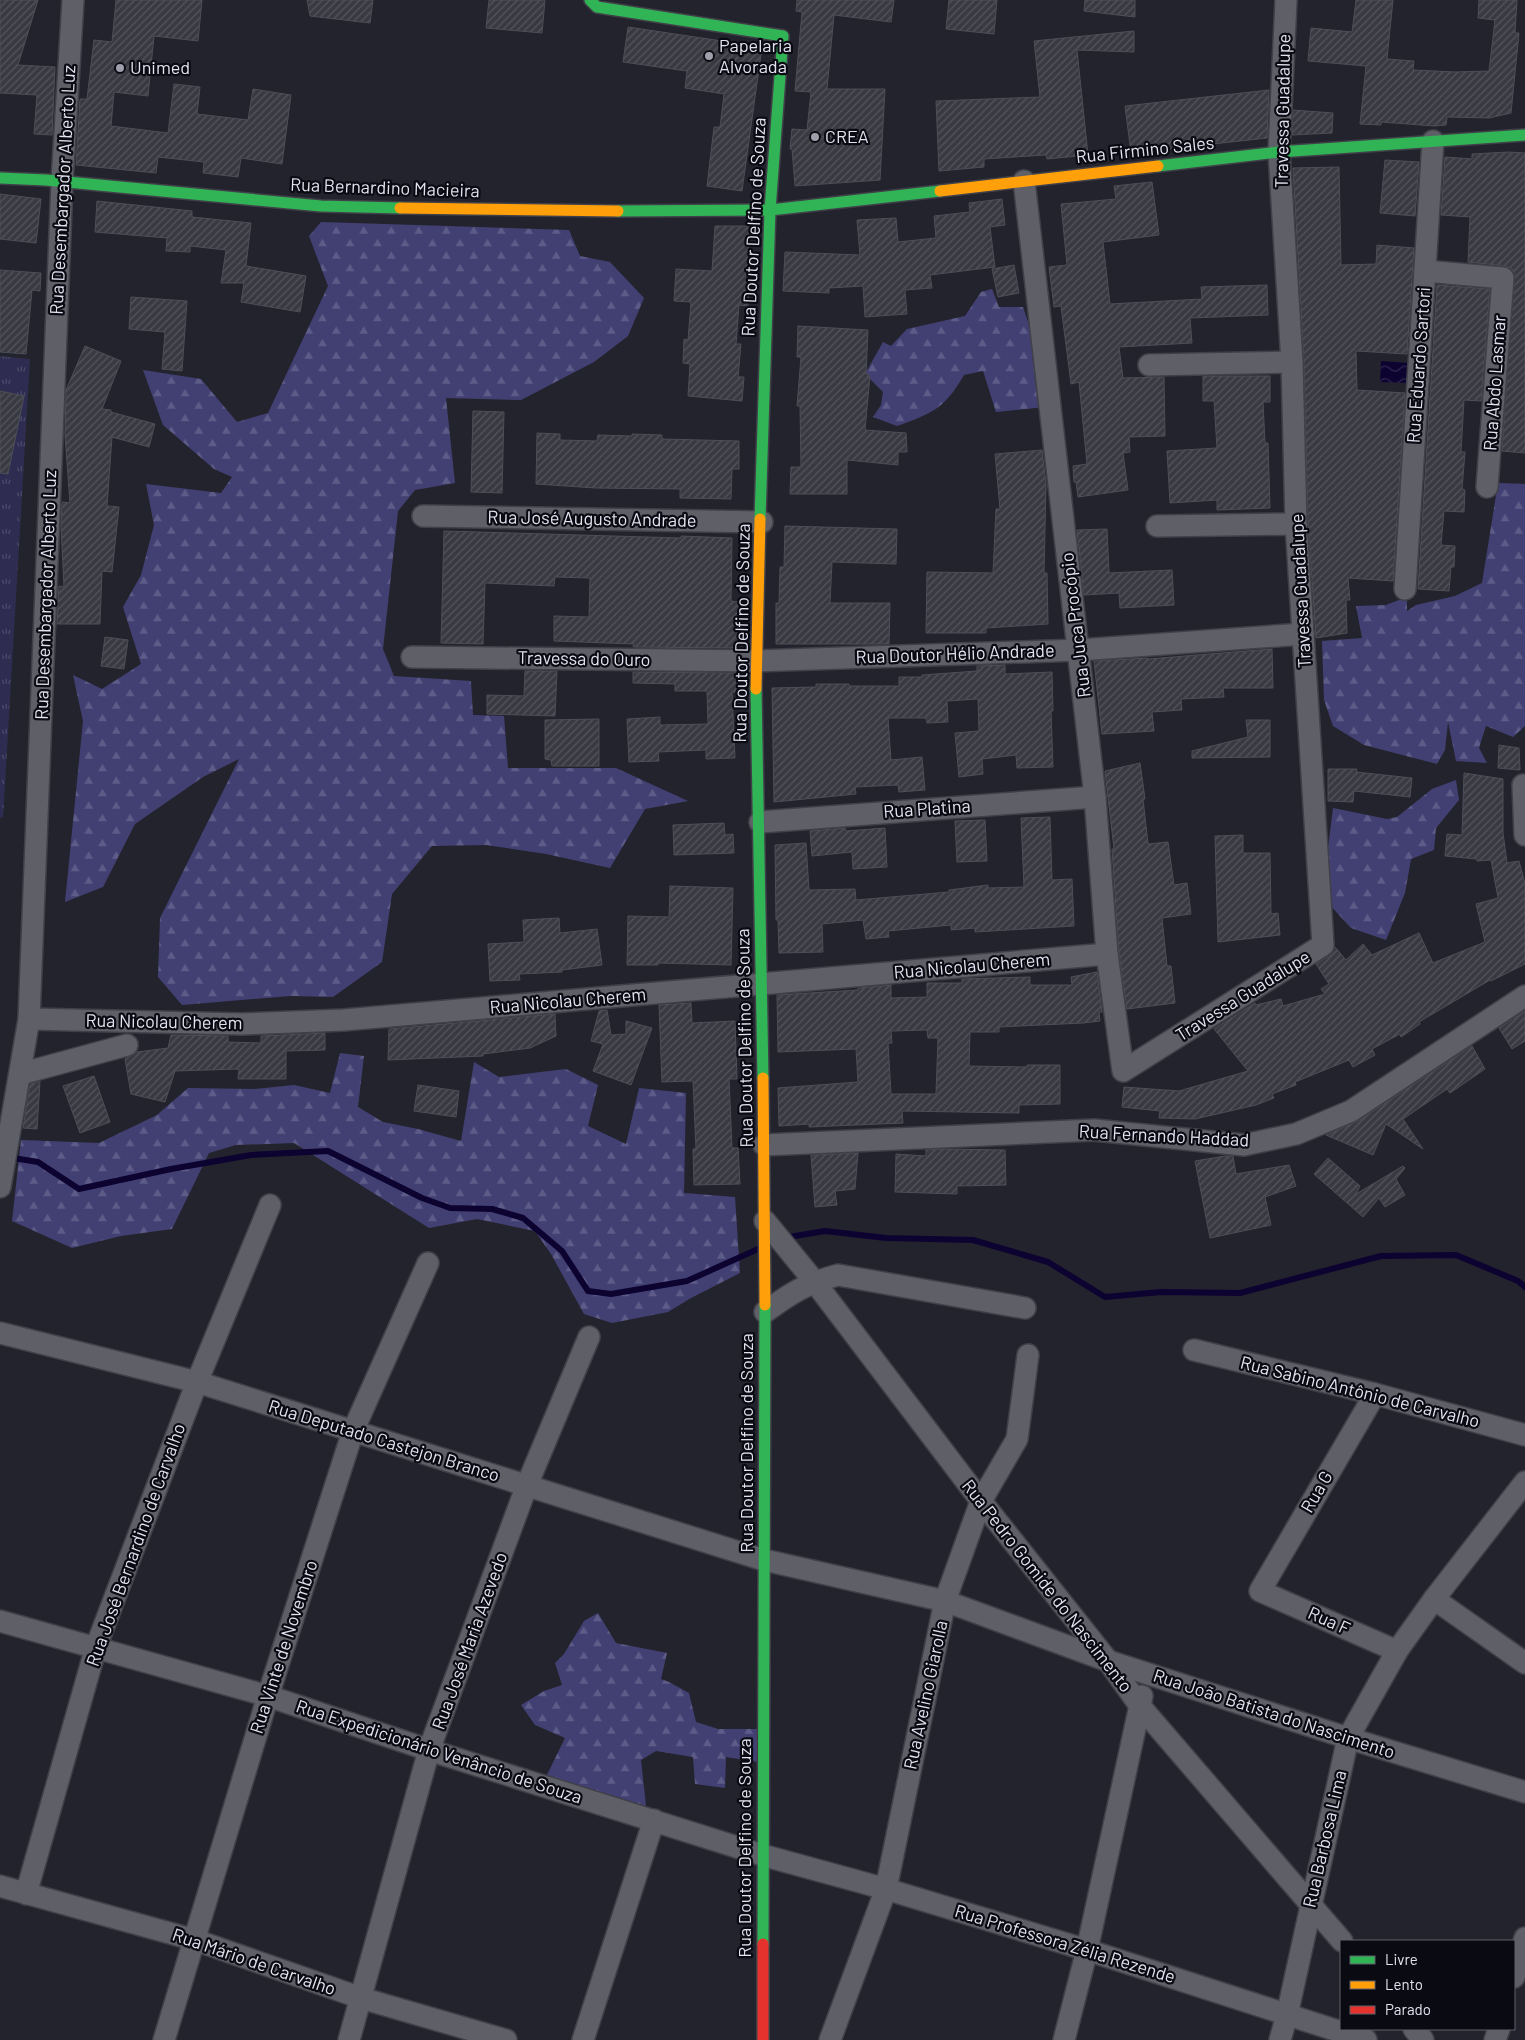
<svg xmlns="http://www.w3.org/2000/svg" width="1525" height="2040" viewBox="0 0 1525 2040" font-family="Barlow,sans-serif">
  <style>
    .grass { fill: url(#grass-tufts) }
    .forest { fill: url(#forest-firs) }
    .water { fill: url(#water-waves) }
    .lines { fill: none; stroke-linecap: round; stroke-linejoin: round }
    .stream { stroke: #0d0331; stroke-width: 6 }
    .building { fill: url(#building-hatch); stroke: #4d4e57; fill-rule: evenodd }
    .street-casing { stroke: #404049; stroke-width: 24 }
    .fast-casing { stroke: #404049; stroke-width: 14 }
    .slow-casing { stroke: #404049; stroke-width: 14 }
    .jam-casing { stroke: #404049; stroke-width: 14 }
    .street { stroke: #5f5f68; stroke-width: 21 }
    .fast { stroke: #30b455; stroke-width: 11 }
    .slow { stroke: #ff9f0a; stroke-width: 11 }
    .jam { stroke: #e5322d; stroke-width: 11 }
    .poi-dot { fill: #9f9fac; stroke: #090a12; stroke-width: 2 }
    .labels { text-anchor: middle; stroke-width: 4.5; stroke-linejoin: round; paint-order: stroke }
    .poi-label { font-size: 18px; fill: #e2e2f0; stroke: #090a12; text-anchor: start }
    .street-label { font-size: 18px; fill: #e2e2f0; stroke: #090a12 }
  </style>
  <defs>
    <pattern id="grass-tufts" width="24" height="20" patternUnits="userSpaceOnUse" patternTransform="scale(1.25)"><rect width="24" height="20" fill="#2e2d51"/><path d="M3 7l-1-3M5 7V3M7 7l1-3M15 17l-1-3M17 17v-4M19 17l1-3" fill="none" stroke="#4c4b6a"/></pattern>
    <pattern id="forest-firs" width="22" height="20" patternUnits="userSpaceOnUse" patternTransform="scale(1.25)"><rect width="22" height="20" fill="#424073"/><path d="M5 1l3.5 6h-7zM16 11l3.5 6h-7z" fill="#5d5b87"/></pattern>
    <pattern id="water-waves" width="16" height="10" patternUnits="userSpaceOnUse" patternTransform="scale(1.25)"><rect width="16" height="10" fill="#0d0331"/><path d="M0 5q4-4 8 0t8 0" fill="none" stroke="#30274f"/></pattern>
    <pattern id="building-hatch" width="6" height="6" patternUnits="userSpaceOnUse" patternTransform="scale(1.25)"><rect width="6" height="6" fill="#393941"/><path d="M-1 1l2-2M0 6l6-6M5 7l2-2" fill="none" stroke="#55555d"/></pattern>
  </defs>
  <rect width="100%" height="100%" fill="#23232e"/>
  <path class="grass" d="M0 356 30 359 3 818 0 817Z"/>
  <g class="forest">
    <path d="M321 222 569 230 580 256 610 262 644 298 628 336 594 362 521 400 446 398 455 483 415 490 398 511 383 649 394 676 471 681 473 715 504 716 508 768H616L688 801 645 809 610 868 546 854 486 845 432 846 392 894 382 962 333 997 290 996 182 1005 158 977 160 918 239 759 203 777 135 824 103 887 65 902 83 721 73 675 102 689 141 664 123 607 141 575 154 525 146 484 221 493 232 477 214 469 163 425 143 370 201 379 237 422 268 413 328 286 309 236Z"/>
    <path d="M992 289 999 307H1023L1040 357 1045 407 996 412 983 371 964 375C944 409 933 413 897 426L873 417 881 405 883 392 865 374 883 342 891 346 907 329 965 316 981 292Z"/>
    <path d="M1498 483 1525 484V726L1513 737 1486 726 1479 748 1487 763 1456 761 1448 722 1445 750 1437 764 1364 745 1333 726 1324 700 1322 641 1362 638 1356 606 1386 605 1407 597V611L1416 605 1455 596 1482 583Z"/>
    <path d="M1456 780 1459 800 1436 828 1434 850 1411 859 1405 893 1386 940 1351 928 1328 903 1325 873 1333 808 1387 819 1397 817 1432 789Z"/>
    <path d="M340 1053 364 1056 358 1107 383 1122 418 1129 461 1141 474 1062 499 1077 566 1069 598 1085 588 1126 626 1144 639 1088 686 1093 684 1193 735 1197 740 1273 691 1298 668 1312 612 1323 584 1314 551 1254 535 1231 477 1219 429 1228 294 1143 236 1145 209 1153 172 1229 121 1236 72 1248 12 1221 21 1140 99 1143 157 1115 188 1088 255 1089 294 1085 330 1093Z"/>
    <path d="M598 1613 616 1643 667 1653 661 1679 669 1682 689 1693 696 1722 718 1729H759L758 1762 726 1757 725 1788 695 1784 693 1757 656 1751 641 1760 646 1806 570 1783 546 1777 565 1738 535 1725 521 1705 544 1691 562 1685 555 1663 564 1654 584 1621Z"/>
  </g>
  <path class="water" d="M1381 361 1408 363 1406 383 1380 382Z"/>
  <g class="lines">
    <g class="stream">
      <path d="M7 1157 38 1162 79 1189 171 1169 251 1155 328 1151 422 1198 450 1208 492 1209 523 1218 562 1251 588 1291 611 1294 687 1281 758 1249"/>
      <path d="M783 1238 825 1231 886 1238 973 1240 1048 1262 1105 1297 1161 1292 1240 1293 1381 1256 1456 1255 1518 1281 1525 1287"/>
    </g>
  </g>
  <g class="building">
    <path d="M0 0H38L18 65 55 67 52 135 34 134 37 95 0 93Z"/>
    <path d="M116 0H202L198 41 154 36 148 96 114 92 111 126 168 133 174 84 200 87 197 114 248 120 253 89 291 95 282 164 241 158 238 177 203 173 204 162 158 157 156 173 76 165 80 99H87L94 40 112 42Z"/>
    <path d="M307 0H373L370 23 310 16Z"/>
    <path d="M489 0H545L542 33 486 28Z"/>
    <path d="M797 0H894L891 22 834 15 827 89H885L880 180 795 186 792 149H790L792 129 807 130 811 92 795 91 802 12 796 11Z"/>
    <path d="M949 0H997L994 34 946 29Z"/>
    <path d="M1085 0H1135V17L1084 11Z"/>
    <path d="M1356 0H1393L1387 59 1414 61 1413 70 1455 72 1489 71 1495 20 1478 18 1479 0H1517L1515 33H1519L1511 113 1489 118 1447 117 1446 125 1434 126 1381 122V125L1360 124 1366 66 1308 61 1311 28 1352 32Z"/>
    <path d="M628 27 762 47 742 191 707 186 714 127H720L724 94 685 88 687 71 623 62Z"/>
    <path d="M1134 31V52L1077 50 1088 155 1047 159 1046 155 984 159V167L939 171 936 101 1040 97 1034 41Z"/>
    <path d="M1269 90 1267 138 1131 153 1125 106Z"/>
    <path d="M1293 110 1333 113 1332 133 1292 135Z"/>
    <path d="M1509 152 1525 153V453L1502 451 1514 273 1511 268 1505 266 1468 262 1470 217 1441 215 1445 157 1472 159V154Z"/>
    <path d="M1385 160 1419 162 1415 216 1380 213Z"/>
    <path d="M1339 167 1341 265 1376 264 1377 245 1414 248 1407 354 1356 351 1357 390 1405 393 1393 581 1348 578 1350 600H1346L1347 633 1316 638 1308 523 1304 362 1293 168Z"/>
    <path d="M1152 182 1159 235 1103 242 1110 304 1202 299 1201 287 1267 285 1268 315 1190 318 1192 343 1119 347 1123 378 1164 377 1165 436 1129 437 1130 452 1123 453 1128 490 1078 497 1076 482H1074L1073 466 1087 464 1079 382 1071 384 1061 306 1054 307 1049 267 1067 265 1061 204 1116 199 1114 186Z"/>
    <path d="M0 194 41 199 36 243 0 239Z"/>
    <path d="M1002 199 1005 225 990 227 995 267 930 275 932 288 905 290 907 314 865 317 863 286 829 288V293L783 291 785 252 860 255 857 220 896 218 898 242 936 238 934 216 970 212 969 203Z"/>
    <path d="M97 201 192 211V217L251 223 246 266 306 276 300 312 241 302 244 283H221L226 250 190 246V252L166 251 167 238 95 232Z"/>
    <path d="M715 226H750L747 273 750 274 748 306 739 305 736 344H741L738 377H744L742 401 688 396 690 364 683 363 684 339 688 340 691 302 674 301 676 269 712 271Z"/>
    <path d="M1014 265 1019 293 998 297 992 269Z"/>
    <path d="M0 270 41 273 40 291 32 290 26 354 0 352Z"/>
    <path d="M1437 285 1490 289 1481 401 1464 400 1461 452H1465L1462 489 1465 490 1464 512 1444 511 1441 545 1455 546 1454 567H1451L1449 591 1418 589Z"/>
    <path d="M131 297 187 301 182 371 162 369 165 332 129 329Z"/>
    <path d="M798 326 868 330 866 374 870 375 865 430 906 433 907 452H898V465L847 460V494H790L791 467H801L800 406H797L801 357H797Z"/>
    <path d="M85 346 121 361 102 409 111 410V412L155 424 149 447 112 437 107 506 119 507 112 572 102 571 100 624H57L59 586 64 587 61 526 62 502 70 503 65 435 66 390Z"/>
    <path d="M1203 376H1270V402H1263L1265 443H1268L1270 508 1217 510V500L1170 503 1167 451 1217 448 1214 401H1203Z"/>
    <path d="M0 391 24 396 8 474 0 473Z"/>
    <path d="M473 411 504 412 502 493 471 492Z"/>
    <path d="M537 433 560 434V440L597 441 598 435 632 436V434L662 435V439L739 441V469H732L731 499 680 498V489L596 488 536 484Z"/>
    <path d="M1042 450 1046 485 1044 573H1047L1048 624 986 628V633H926L927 572 993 573 996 509H1000L995 454Z"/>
    <path d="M785 526 897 529 896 564 832 562 830 603H890L889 644H776V603H779L780 567H784Z"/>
    <path d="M1107 529 1109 573 1172 570 1174 605 1120 608 1119 593 1084 595 1077 530Z"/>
    <path d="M444 531 681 538V536L732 538 731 601 738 602 737 648 633 647 634 644 554 641V616L589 617 590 578 555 577 554 586 485 583 483 644 441 643Z"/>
    <path d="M105 637 128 640 124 669 101 666Z"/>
    <path d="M1272 649 1273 688H1223L1224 697 1181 699 1182 710 1152 712 1154 731 1102 734 1094 661 1147 658 1148 659Z"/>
    <path d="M1005 665V674L1052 672 1053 711H1051L1053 767 1017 768 1016 755 982 759 983 774 959 777 955 733 979 731 978 699 947 701 948 722 927 723 926 718H888L891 760 922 757 925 790 899 792 898 785 855 787 856 794 774 802 772 688 816 687V684H849V686H899V677H922V675L977 671V666Z"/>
    <path d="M525 671H557L555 716 487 714V695L524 696Z"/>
    <path d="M633 672 737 673V692H732L735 758 706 759V750L658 752 659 761 629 762 627 719 660 717V725L708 724 707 691H675V684L633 683Z"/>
    <path d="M599 719V766H552L551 760 545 759V720Z"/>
    <path d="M1246 720H1270V757L1192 758V751L1248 737Z"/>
    <path d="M1499 745 1519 748 1520 770 1498 768Z"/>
    <path d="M1140 763 1145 799H1143L1148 844 1168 842 1174 885 1187 883 1191 914 1162 918 1167 966H1171L1175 1003 1127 1009 1119 953 1112 849H1114L1105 771Z"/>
    <path d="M1328 769H1357L1356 772 1412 778 1410 797 1354 791 1353 802 1328 801Z"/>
    <path d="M1464 773 1503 779V833L1507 863 1519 861 1525 884V964L1491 981 1490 980 1419 1022 1420 1024 1401 1037 1400 1034 1372 1049 1375 1055 1353 1067 1349 1060 1295 1082 1296 1085 1272 1094 1274 1098 1256 1105 1195 1119 1159 1118 1160 1111 1122 1107 1124 1087 1179 1091 1248 1071 1214 1029 1255 1003 1256 1005 1281 999 1283 1006 1325 994 1321 989 1329 984 1316 964 1330 955 1335 947 1346 960 1363 944 1372 955 1419 933 1433 963 1485 942 1476 904 1498 898 1491 860 1477 861V859L1445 856 1447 834 1462 835Z"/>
    <path d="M1050 817 1052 880 1072 879 1074 926 975 932V928L951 930V925L888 931 889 937 866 939 863 920 822 924 823 952 779 953 778 920H776L775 845 806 843 809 890 855 889 856 900 949 892V890L988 885V888L1024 887 1021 818Z"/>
    <path d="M985 820 987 861 957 862 955 821Z"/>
    <path d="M724 823 725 835 733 834 734 853 674 855 673 825Z"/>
    <path d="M845 828 846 831 885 828 887 867 853 869 852 852 812 856 810 831Z"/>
    <path d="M1243 835V853H1270L1271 914 1278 913 1280 935 1218 942 1215 836Z"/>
    <path d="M670 886 733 888 731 965 658 963V965H627L628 916 669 917Z"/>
    <path d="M559 918 560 933 597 929 602 965 562 970V972L519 974 520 980 490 981 488 944 524 942 523 920Z"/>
    <path d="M1097 972 1102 1012H1099L1100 1021 1083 1023 999 1027V1032H970L969 1066 1027 1067V1065H1060V1104L1019 1105V1113L902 1111 903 1123 809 1127V1124L779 1126 778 1088 858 1082 856 1049 778 1052 777 995 858 990V988L891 985V998L927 997V983H962V979L1030 977V985H1072L1071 977ZM927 1030 928 1038H938L936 1094H891L888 1043H892L891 1031Z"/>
    <path d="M691 1003 692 1023 735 1021 737 1079H729L732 1148H738L740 1184 694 1185 693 1149H696L693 1081 662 1082 659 1005Z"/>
    <path d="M607 1010 611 1035 626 1034V1021L652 1028 631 1085 593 1071 603 1044 591 1041 599 1011Z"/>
    <path d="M1525 1011V1041L1512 1049 1499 1028Z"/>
    <path d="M555 1014 556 1036 530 1048 483 1054V1056L388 1060 389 1029Z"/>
    <path d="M325 1033V1050L286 1051V1079H238L239 1069 175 1071 165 1102 131 1094 125 1059 137 1052 168 1048 171 1035 228 1036V1042L261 1043V1036Z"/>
    <path d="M1472 1046 1485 1069 1450 1093 1447 1089 1403 1119 1423 1149 1386 1124 1373 1155 1326 1135 1358 1121Z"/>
    <path d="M94 1076 110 1122 80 1133 63 1086Z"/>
    <path d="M40 1081 37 1129 23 1128 30 1084Z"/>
    <path d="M418 1085 459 1091 456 1117 414 1111Z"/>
    <path d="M943 1149 1005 1150 1006 1185 957 1186V1194L895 1192 896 1154 926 1156V1150Z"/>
    <path d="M858 1153 855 1189 835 1191 837 1205 815 1207 811 1155Z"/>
    <path d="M1225 1156H1233L1236 1174 1289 1165 1296 1186 1265 1197 1271 1225 1210 1238 1195 1161Z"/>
    <path d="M1328 1158 1360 1186 1356 1194 1403 1166 1405 1168 1396 1179 1405 1195 1385 1207 1379 1198 1363 1217 1314 1174Z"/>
  </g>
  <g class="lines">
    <defs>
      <g id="street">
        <path d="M1024 181 1095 797 1107 954 1123 1071 1323 945 1296 524 1292 362 1279 152 1286 0"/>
        <path d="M1425 271 1503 278 1487 487"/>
        <path d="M1149 365 1292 362"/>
        <path d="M423 516 762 522"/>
        <path d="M1157 526 1296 524"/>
        <path d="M1405 589 1433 141"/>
        <path d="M412 657 756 661 1079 650 1303 634"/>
        <path d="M1523 785 1525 835"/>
        <path d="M760 822 1095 797"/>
        <path d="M29 1019 242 1024 344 1020 1107 954"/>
        <path d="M20 1074 127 1045"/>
        <path d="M764 1145 1094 1130 1244 1145 1296 1134 1351 1111 1525 996"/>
        <path d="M0 1187 29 1019 62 182 73 0"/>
        <path d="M765 1221 814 1281 981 1501 1108 1661 1140 1706 1342 1941"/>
        <path d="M765 1312C791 1293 807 1283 838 1275L1025 1308"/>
        <path d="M0 1333 197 1382 764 1560 945 1601 1108 1661 1348 1738 1525 1792"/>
        <path d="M1194 1350 1375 1394 1525 1435"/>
        <path d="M1375 1394 1260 1591 1397 1651"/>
        <path d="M1434 1599 1525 1663"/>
        <path d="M0 1621 268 1696 429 1750 762 1855 886 1889 1087 1950 1366 2040"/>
        <path d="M0 1886 195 1940 361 1998 506 2040"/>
        <path d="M26 1894 96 1647 197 1382 270 1205"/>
        <path d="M1514 1977 1525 1938"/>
        <path d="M1414 2029 1423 2040"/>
        <path d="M164 2040 268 1696 353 1431 428 1263"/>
        <path d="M349 2040 429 1750 527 1485 589 1337"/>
        <path d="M583 2040 654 1820"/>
        <path d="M830 2040 886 1889 945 1601 981 1501 1017 1439 1028 1355"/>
        <path d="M1064 2040 1087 1950 1142 1696"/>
        <path d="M1280 2040 1287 2015 1348 1738 1397 1651 1434 1599 1525 1482"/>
        <path d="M1495 2040 1499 2029"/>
      </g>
      <g id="fast">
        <path d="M590 0 597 7 783 36 770 210 760 519"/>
        <path d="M1158 166 1279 152 1525 135"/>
        <path d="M0 178 46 180 321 206 400 208"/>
        <path d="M618 211 770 210 940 191"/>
        <path d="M756 689 763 1078"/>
        <path d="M763 1944 765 1305"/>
      </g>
      <g id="slow">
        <path d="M940 191 1158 166"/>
        <path d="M400 208 618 211"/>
        <path d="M756 689 760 519"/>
        <path d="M763 1078 765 1305"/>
      </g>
      <path id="jam" d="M763 2040V1944"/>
    </defs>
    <use href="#street" class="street-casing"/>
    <use href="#fast" class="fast-casing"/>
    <use href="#slow" class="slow-casing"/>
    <use href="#jam" class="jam-casing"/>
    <use href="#street" class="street"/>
    <use href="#fast" class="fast"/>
    <use href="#slow" class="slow"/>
    <use href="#jam" class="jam"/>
  </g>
  <g class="poi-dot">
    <circle cx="709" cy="56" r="5"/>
    <circle cx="120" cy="68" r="5"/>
    <circle cx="815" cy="137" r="5"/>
  </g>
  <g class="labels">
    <g class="poi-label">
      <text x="719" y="52">Papelaria<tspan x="719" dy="21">Alvorada</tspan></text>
      <text x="130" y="74">Unimed</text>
      <text x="825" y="143">CREA</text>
    </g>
    <g class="street-label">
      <text transform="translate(1283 111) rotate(-89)" y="6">Travessa Guadalupe</text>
      <text transform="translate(1145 150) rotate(-6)" y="6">Rua Firmino Sales</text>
      <text transform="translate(385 188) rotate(2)" y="6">Rua Bernardino Macieira</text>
      <text transform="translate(63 190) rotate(-87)" y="6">Rua Desembargador Alberto Luz</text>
      <text transform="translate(754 227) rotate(-87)" y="6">Rua Doutor Delfino de Souza</text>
      <text transform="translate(1419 365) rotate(-86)" y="6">Rua Eduardo Sartori</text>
      <text transform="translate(1495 383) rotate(-86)" y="6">Rua Abdo Lasmar</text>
      <text transform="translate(592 519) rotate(1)" y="6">Rua José Augusto Andrade</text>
      <text transform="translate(1301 591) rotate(-93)" y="6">Travessa Guadalupe</text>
      <text transform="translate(46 595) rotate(-88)" y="6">Rua Desembargador Alberto Luz</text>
      <text transform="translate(1076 625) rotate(-97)" y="6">Rua Juca Procópio</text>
      <text transform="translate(742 633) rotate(-89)" y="6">Rua Doutor Delfino de Souza</text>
      <text transform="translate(955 654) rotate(-2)" y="6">Rua Doutor Hélio Andrade</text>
      <text transform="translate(584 659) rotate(1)" y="6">Travessa do Ouro</text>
      <text transform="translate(927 809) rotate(-4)" y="6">Rua Platina</text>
      <text transform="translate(972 966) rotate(-5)" y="6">Rua Nicolau Cherem</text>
      <text transform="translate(1243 996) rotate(-32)" y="6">Travessa Guadalupe</text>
      <text transform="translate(568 1001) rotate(-5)" y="6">Rua Nicolau Cherem</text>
      <text transform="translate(164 1022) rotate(1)" y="6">Rua Nicolau Cherem</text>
      <text transform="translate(745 1038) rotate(-91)" y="6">Rua Doutor Delfino de Souza</text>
      <text transform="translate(1164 1136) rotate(3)" y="6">Rua Fernando Haddad</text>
      <text transform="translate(1360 1392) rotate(14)" y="6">Rua Sabino Antônio de Carvalho</text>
      <text transform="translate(384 1441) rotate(17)" y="6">Rua Deputado Castejon Branco</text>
      <text transform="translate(747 1443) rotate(-90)" y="6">Rua Doutor Delfino de Souza</text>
      <text transform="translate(1317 1492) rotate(-60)" y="6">Rua G</text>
      <text transform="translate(136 1545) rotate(-70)" y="6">Rua José Bernardino de Carvalho</text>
      <text transform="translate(1047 1586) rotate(52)" y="6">Rua Pedro Gomide do Nascimento</text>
      <text transform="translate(1329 1621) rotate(24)" y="6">Rua F</text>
      <text transform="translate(470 1641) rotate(-70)" y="6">Rua José Maria Azevedo</text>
      <text transform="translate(284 1647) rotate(-72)" y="6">Rua Vinte de Novembro</text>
      <text transform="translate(926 1695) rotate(-78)" y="6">Rua Avelino Giarolla</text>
      <text transform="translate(1274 1714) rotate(18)" y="6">Rua João Batista do Nascimento</text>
      <text transform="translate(439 1752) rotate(18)" y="6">Rua Expedicionário Venâncio de Souza</text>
      <text transform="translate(1325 1839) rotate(-77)" y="6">Rua Barbosa Lima</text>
      <text transform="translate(745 1848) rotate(-90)" y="6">Rua Doutor Delfino de Souza</text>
      <text transform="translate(1065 1944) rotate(17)" y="6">Rua Professora Zélia Rezende</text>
      <text transform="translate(254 1962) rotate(19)" y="6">Rua Mário de Carvalho</text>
    </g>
  </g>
  <rect x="1340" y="1940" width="175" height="90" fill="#090a12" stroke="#60606b"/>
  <rect x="1350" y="1956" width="25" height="8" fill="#30b455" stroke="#60606b"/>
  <text x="1385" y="1965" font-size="15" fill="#e2e2f0">Livre</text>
  <rect x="1350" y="1981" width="25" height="8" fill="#ff9f0a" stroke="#60606b"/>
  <text x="1385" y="1990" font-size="15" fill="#e2e2f0">Lento</text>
  <rect x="1350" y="2006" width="25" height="8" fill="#e5322d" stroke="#60606b"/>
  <text x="1385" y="2015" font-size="15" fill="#e2e2f0">Parado</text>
</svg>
